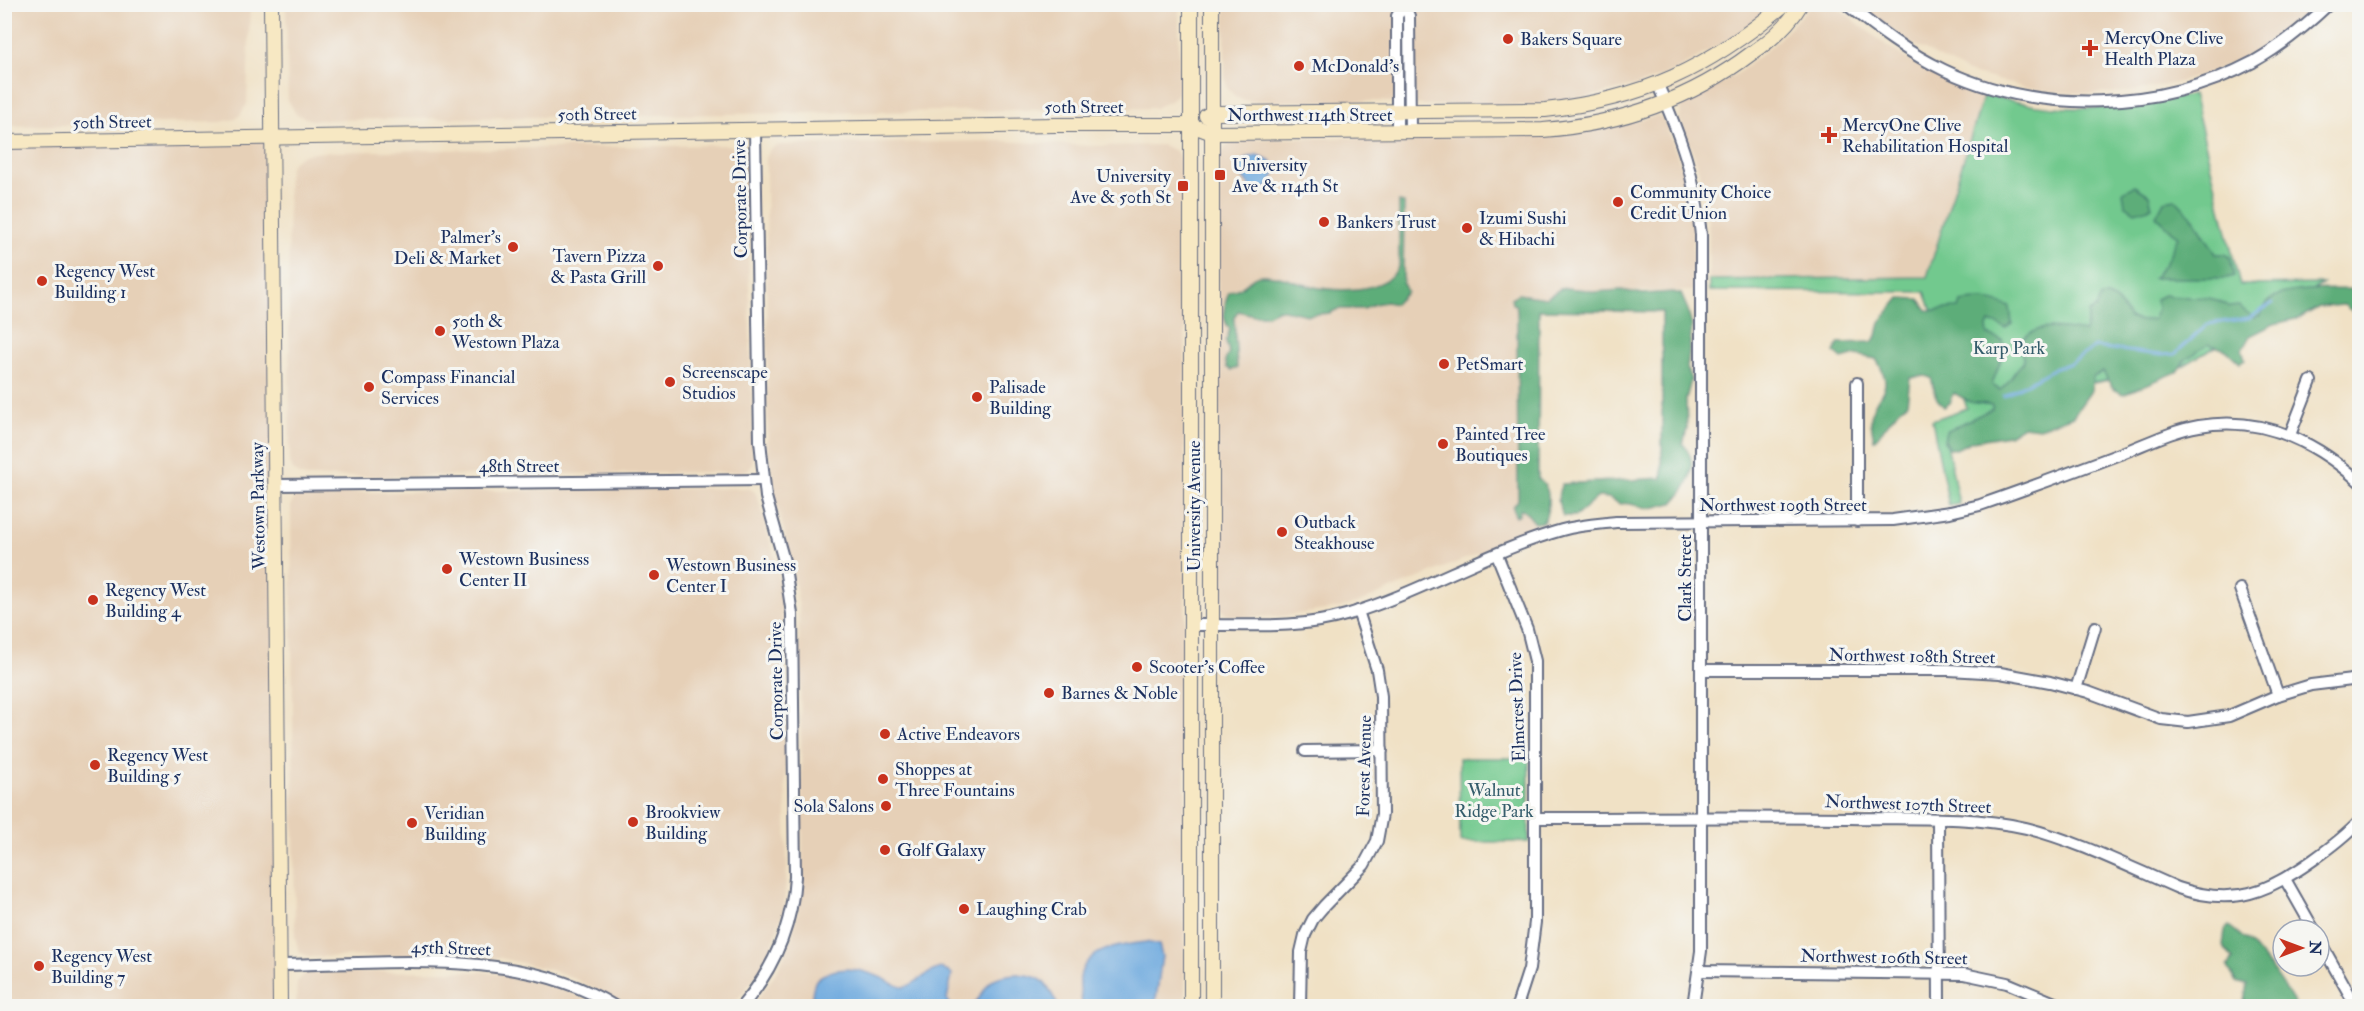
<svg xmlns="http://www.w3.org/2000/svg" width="2364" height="1011" viewBox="0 0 2364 1011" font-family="'IM FELL Double Pica',serif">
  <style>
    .built { fill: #e6d0b7 }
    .green { fill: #72c98e; stroke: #467c76; stroke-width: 1.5 }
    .forest { fill: #5dad79; stroke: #3c6e6c; stroke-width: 1.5 }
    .water { fill: #6da9de; stroke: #446c9e; stroke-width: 1.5 }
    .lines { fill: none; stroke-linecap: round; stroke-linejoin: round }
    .stream { stroke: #6da9de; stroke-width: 3 }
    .street-casing { stroke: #666d82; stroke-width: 14 }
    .secondary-casing { stroke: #666d82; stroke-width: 16 }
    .street { stroke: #fff; stroke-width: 10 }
    .secondary { stroke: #f7e8c3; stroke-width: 14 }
    .poi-dot { fill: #c8321e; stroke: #f6f6f2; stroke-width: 2 }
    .labels { text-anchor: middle; stroke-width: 6; stroke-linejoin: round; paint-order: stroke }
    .poi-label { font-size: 18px; fill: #1b2f5e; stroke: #f6f6f2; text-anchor: start }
    .street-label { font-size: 18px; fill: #1b2f5e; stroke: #f6f6f2 }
    .park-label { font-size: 18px; fill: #355d6c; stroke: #f6f6f2 }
  </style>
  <rect width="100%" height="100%" fill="#f6f6f2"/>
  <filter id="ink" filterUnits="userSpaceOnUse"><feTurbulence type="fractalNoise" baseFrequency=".0167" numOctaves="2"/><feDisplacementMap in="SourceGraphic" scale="12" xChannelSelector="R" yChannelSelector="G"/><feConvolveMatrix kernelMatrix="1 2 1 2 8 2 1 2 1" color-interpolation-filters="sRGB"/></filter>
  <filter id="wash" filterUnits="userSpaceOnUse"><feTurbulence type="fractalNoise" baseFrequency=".008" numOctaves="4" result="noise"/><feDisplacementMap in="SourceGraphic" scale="24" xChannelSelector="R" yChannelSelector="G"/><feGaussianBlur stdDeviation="1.35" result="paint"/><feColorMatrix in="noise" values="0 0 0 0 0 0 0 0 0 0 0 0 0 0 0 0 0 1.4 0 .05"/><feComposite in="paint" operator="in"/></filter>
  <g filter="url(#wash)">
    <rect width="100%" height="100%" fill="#f0e1c5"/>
    <g class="built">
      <path d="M4 5H250L247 104 240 115 235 119 221 122 5 126Z"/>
      <path d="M286 5H1179V83L1177 94 1172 100 1155 108 311 120 296 114 288 100Z"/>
      <path d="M1225 5H1778L1756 23 1674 71 1638 85 1567 102 1533 105H1425L1375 101H1249L1237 98 1227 88 1225 76Z"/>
      <path d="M1811 5H1834L1886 45 1916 65 1984 94 1928 277 1709 280V235L1706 196 1693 150 1680 119 1681 107 1686 102 1737 74 1774 44Z"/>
      <path d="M1859 5 2318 4V5L2285 31 2250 54 2212 71 2176 83 2134 91 2093 94 2058 92 2023 87 1968 72 1911 43Z"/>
      <path d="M1656 116 1661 118 1665 123 1687 182 1693 235V291H1563L1534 307 1533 531 1358 603 1339 608 1284 616 1240 617 1226 614 1221 609 1218 601V176L1220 156 1226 147 1233 142 1244 139 1559 136 1609 128Z"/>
      <path d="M272 138 280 1006H5V142Z"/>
      <path d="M1001 141 1091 146 1162 145 1176 151 1185 166V1006H753L779 968 792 937 800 904 803 870 799 608 793 568 774 493 768 446 766 158 770 149 779 145Z"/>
      <path d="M729 145 741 150 746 161 753 461 748 470 736 472 306 477 299 475 293 470 290 463 288 177 290 166 297 158 307 154 324 152Z"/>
      <path d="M747 488 754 491 758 497 774 556 782 598 787 870 784 906 774 941 761 969 732 1006H630L569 976 547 969 501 958 453 955 310 957 299 952 295 936 291 505 295 497 305 493Z"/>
      <path d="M442 971 485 972 528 980 570 993 598 1006H296L297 982 306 973Z"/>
    </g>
    <g class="green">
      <path d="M1984 94C2054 114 2124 112 2193 94L2240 285 2323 284 2181 367 2071 387 1945 434 1959 504 1949 506 1932 420 1967 408 1925 292 1709 291V280L1927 277Z"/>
      <path d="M1459 758H1529V842H1460Z"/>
    </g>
    <g class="forest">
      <path d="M2135 186 2149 195 2152 207 2135 212 2125 205 2123 192Z"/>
      <path d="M2175 199 2195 220 2216 254H2225L2230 257 2234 276 2227 278H2153L2165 264 2178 237 2156 216 2164 201Z"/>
      <path d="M1399 202 1404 203 1403 283 1407 292 1395 304 1386 302 1374 304 1364 309H1338L1330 313 1308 315 1279 309 1267 315H1254L1238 311 1234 317 1237 368 1232 370 1227 368 1225 361 1229 353 1226 341 1230 329C1221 319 1224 304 1229 292 1233 290 1238 289 1242 287 1250 283 1250 276 1260 275 1279 274 1292 282 1310 286 1336 292 1385 294 1399 266Z"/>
      <path d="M1566 288 1588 290 1594 292 1621 290 1643 294 1673 292 1681 294 1688 310 1692 327 1687 368 1691 380 1686 399 1687 429 1683 444C1700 464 1690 486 1673 503 1665 504 1656 508 1649 508 1638 508 1631 501 1620 504L1609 498 1598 497 1576 516H1563C1558 505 1556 495 1562 484L1662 478V312L1539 310 1538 478C1540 481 1543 483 1545 486 1551 494 1548 515 1543 522L1535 523 1525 511 1520 510 1519 515 1515 516 1513 507 1518 500 1517 311 1516 305 1512 304 1511 298 1518 294 1546 298 1560 289Z"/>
      <path d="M2359 289V312L2356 314 2344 305 2319 307 2300 318 2274 324 2250 336 2242 350 2245 360 2240 363 2226 350 2209 344 2185 360 2177 372 2124 394 2113 389 2103 372 2093 377 2091 391 2073 416 2039 428 2023 426 2009 435 1972 441 1956 449 1949 448 1944 441 1946 431 1992 409V405L1970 402 1954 393 1950 403 1944 407 1937 399 1931 378 1925 376 1910 378 1907 404C1892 413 1887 428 1874 440 1873 434 1871 426 1871 420 1871 392 1899 395 1876 359L1856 355 1842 359 1834 352 1839 343 1872 342 1877 336 1880 322 1900 298 1919 299 1927 310C1938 311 1948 308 1959 308L1961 302C1980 298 1993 300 2010 307L2012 324 2005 329 1998 324 1989 323 1987 327 1988 335 2002 340 2005 348 1992 385 2000 390C2010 383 2013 371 2023 363V356L2017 347C2032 321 2059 328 2085 332L2089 312 2096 308 2101 297C2116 295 2122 307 2129 318L2142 321 2154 319 2157 309 2156 299 2164 295C2186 300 2212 292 2230 307L2239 306 2254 318 2261 315C2264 306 2269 298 2279 295 2300 287 2336 290 2359 289Z"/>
      <path d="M2229 926C2258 947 2278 976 2296 1006H2243L2247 985 2236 982 2228 967 2233 959 2223 946 2225 930Z"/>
    </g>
    <g class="water">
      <path d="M1257 155 1270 161 1276 171 1270 185 1262 190 1251 188 1240 174C1238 161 1245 157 1257 155Z"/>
      <path d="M1146 942 1159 945 1162 956 1155 1006H1082C1082 997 1079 988 1080 978 1084 948 1122 945 1146 942Z"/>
      <path d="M941 968 952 974 947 999 950 1006H815C810 998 812 989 816 980 834 963 862 969 882 978 889 981 896 987 904 987 914 986 927 971 941 968Z"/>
      <path d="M1015 974C1045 975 1046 983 1058 1006H972C992 987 980 978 1015 974Z"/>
    </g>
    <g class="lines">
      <path class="stream" d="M2004 396 2053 369 2071 363 2095 347 2161 355 2175 354 2208 324 2249 318 2273 303"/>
    </g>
  </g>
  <g filter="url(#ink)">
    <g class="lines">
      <defs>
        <g id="street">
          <path d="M1404 4 1409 16 1410 132"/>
          <path d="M1846 4C1877 29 1908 53 1944 70 2038 115 2161 111 2253 62 2281 46 2306 26 2329 4"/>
          <path d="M1658 85C1681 138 1695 176 1701 235V951L1693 1006"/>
          <path d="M1397 132V16L1404 5"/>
          <path d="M1857 383V521"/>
          <path d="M2290 435 2311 381"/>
          <path d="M276 485 763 480"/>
          <path d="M1497 555 1527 629 1535 661V922L1529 969 1517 1006"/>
          <path d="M2240 589 2278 695"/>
          <path d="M1191 625C1243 624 1295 630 1346 615 1420 593 1488 551 1562 530 1580 525 1598 524 1616 522L1893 520 1950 512 1980 505C2026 489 2072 472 2117 455 2144 445 2170 431 2199 426 2261 415 2315 441 2360 482"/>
          <path d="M1701 670H1949L2000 673 2050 682 2088 692 2161 719 2188 722 2229 716 2278 695 2311 685 2360 679"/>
          <path d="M2076 689 2095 627"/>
          <path d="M1305 751 1382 750"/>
          <path d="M1535 818C1640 818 1744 817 1849 818 1907 819 1969 815 2026 828 2078 841 2129 867 2178 888 2234 907 2268 892 2313 860 2330 848 2346 836 2360 821"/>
          <path d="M1938 819 1939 1006"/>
          <path d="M2285 879 2314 930"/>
          <path d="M2319 940 2356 1006"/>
          <path d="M280 965C386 964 521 947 614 1006"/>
          <path d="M1699 971 1964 974 2007 983 2062 1006"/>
          <path d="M742 1006C774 969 792 926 795 877L792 614 784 561 766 497 760 441 755 130"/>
          <path d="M1300 1006 1301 952 1305 935 1313 919 1324 906 1364 865 1377 841 1382 814 1381 696 1377 670 1358 611"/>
        </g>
        <g id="secondary">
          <path d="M271 4 280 1006"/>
          <path d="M1206 116 1212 113 1545 110C1644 99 1708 68 1785 4"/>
          <path d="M4 142 1056 125H1191L1212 133 1543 130C1620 124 1690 100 1752 53 1770 41 1790 23 1801 4"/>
          <path d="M1191 1006V4"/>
          <path d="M1212 1006V4"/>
        </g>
      </defs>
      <use href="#street" class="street-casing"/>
      <use href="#secondary" class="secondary-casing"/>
      <use href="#street" class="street"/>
      <use href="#secondary" class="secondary"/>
    </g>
  </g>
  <g class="poi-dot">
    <circle cx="1508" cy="39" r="6"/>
    <path d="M2087 39h6v6h6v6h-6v6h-6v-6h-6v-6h6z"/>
    <circle cx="1299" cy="66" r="6"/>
    <path d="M1826 126h6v6h6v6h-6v6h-6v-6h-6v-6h6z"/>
    <rect x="1214" y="169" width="12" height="12" rx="3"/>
    <rect x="1177" y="180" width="12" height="12" rx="3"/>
    <circle cx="1618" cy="202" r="6"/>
    <circle cx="1324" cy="222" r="6"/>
    <circle cx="1467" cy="228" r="6"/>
    <circle cx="513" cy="247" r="6"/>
    <circle cx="658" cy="266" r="6"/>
    <circle cx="42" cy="281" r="6"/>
    <circle cx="440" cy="331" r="6"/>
    <circle cx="1444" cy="364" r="6"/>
    <circle cx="670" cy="382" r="6"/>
    <circle cx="369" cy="387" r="6"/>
    <circle cx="977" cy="397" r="6"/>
    <circle cx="1443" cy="444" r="6"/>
    <circle cx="1282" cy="532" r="6"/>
    <circle cx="447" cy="569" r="6"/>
    <circle cx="654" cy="575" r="6"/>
    <circle cx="93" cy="600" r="6"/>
    <circle cx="1137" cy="667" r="6"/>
    <circle cx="1049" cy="693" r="6"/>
    <circle cx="885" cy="734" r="6"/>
    <circle cx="95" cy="765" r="6"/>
    <circle cx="883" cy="779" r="6"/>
    <circle cx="886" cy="806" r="6"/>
    <circle cx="633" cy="822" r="6"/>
    <circle cx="412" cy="823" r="6"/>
    <circle cx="885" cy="850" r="6"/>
    <circle cx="964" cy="909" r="6"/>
    <circle cx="39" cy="966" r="6"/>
  </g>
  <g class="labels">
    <g class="poi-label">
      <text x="2104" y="44">MercyOne Clive<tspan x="2104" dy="21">Health Plaza</tspan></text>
      <text x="1520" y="45">Bakers Square</text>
      <text x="1311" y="72">McDonald's</text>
      <text x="1842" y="131">MercyOne Clive<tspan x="1842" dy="21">Rehabilitation Hospital</tspan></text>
      <text x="1232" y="171">University<tspan x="1232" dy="21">Ave &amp; 114th St</tspan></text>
      <text x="1171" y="182" text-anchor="end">University<tspan x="1171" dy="21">Ave &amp; 50th St</tspan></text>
      <text x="1630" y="198">Community Choice<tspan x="1630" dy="21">Credit Union</tspan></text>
      <text x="1479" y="224">Izumi Sushi<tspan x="1479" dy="21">&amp; Hibachi</tspan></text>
      <text x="1336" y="228">Bankers Trust</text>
      <text x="501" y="243" text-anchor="end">Palmer's<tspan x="501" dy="21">Deli &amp; Market</tspan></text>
      <text x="646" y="262" text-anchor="end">Tavern Pizza<tspan x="646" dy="21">&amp; Pasta Grill</tspan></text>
      <text x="54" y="277">Regency West<tspan x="54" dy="21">Building 1</tspan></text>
      <text x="452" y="327">50th &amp;<tspan x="452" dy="21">Westown Plaza</tspan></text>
      <text x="1456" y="370">PetSmart</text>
      <text x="682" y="378">Screenscape<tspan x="682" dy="21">Studios</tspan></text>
      <text x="381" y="383">Compass Financial<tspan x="381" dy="21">Services</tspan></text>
      <text x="989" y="393">Palisade<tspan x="989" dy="21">Building</tspan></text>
      <text x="1455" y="440">Painted Tree<tspan x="1455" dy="21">Boutiques</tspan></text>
      <text x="1294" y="528">Outback<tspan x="1294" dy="21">Steakhouse</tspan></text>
      <text x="459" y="565">Westown Business<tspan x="459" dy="21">Center II</tspan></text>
      <text x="666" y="571">Westown Business<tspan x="666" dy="21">Center I</tspan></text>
      <text x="105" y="596">Regency West<tspan x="105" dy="21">Building 4</tspan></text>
      <text x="1149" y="673">Scooter's Coffee</text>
      <text x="1061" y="699">Barnes &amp; Noble</text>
      <text x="897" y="740">Active Endeavors</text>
      <text x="107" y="761">Regency West<tspan x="107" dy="21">Building 5</tspan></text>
      <text x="895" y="775">Shoppes at<tspan x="895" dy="21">Three Fountains</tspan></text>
      <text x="874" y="812" text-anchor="end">Sola Salons</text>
      <text x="645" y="818">Brookview<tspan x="645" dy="21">Building</tspan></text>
      <text x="424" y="819">Veridian<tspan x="424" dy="21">Building</tspan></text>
      <text x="897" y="856">Golf Galaxy</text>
      <text x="976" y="915">Laughing Crab</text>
      <text x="51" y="962">Regency West<tspan x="51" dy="21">Building 7</tspan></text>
    </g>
    <g class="street-label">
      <text x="1084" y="113">50th Street</text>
      <text transform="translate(597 114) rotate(-1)" y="6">50th Street</text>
      <text x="1310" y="121">Northwest 114th Street</text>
      <text transform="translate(112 122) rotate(-1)" y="6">50th Street</text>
      <text transform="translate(740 199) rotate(-91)" y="6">Corporate Drive</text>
      <text x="519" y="472">48th Street</text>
      <text x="1783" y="511">Northwest 109th Street</text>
      <text transform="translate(258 506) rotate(-91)" y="6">Westown Parkway</text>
      <text transform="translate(1194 506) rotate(-90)" y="6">University Avenue</text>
      <text transform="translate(1685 578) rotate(-90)" y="6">Clark Street</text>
      <text transform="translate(1912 656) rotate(1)" y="6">Northwest 108th Street</text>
      <text transform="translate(776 681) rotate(-91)" y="6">Corporate Drive</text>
      <text transform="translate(1517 707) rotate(-92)" y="6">Elmcrest Drive</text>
      <text transform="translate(1364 766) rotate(-89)" y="6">Forest Avenue</text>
      <text transform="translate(1908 804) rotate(2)" y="6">Northwest 107th Street</text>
      <text transform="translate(451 948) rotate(2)" y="6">45th Street</text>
      <text transform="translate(1884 957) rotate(1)" y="6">Northwest 106th Street</text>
    </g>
    <g class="park-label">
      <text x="2009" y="354">Karp Park</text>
      <text x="1494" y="796">Walnut<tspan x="1494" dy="21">Ridge Park</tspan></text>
    </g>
  </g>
  <rect width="2364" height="1011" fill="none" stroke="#f6f6f2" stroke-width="24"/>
  <g transform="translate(2301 948) rotate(90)"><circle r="28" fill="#f6f6f2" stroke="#9ea6b7" stroke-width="1.5"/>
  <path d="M0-4.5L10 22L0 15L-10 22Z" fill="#c8321e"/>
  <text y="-9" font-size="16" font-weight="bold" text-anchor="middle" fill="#1b2f5e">N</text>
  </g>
</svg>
